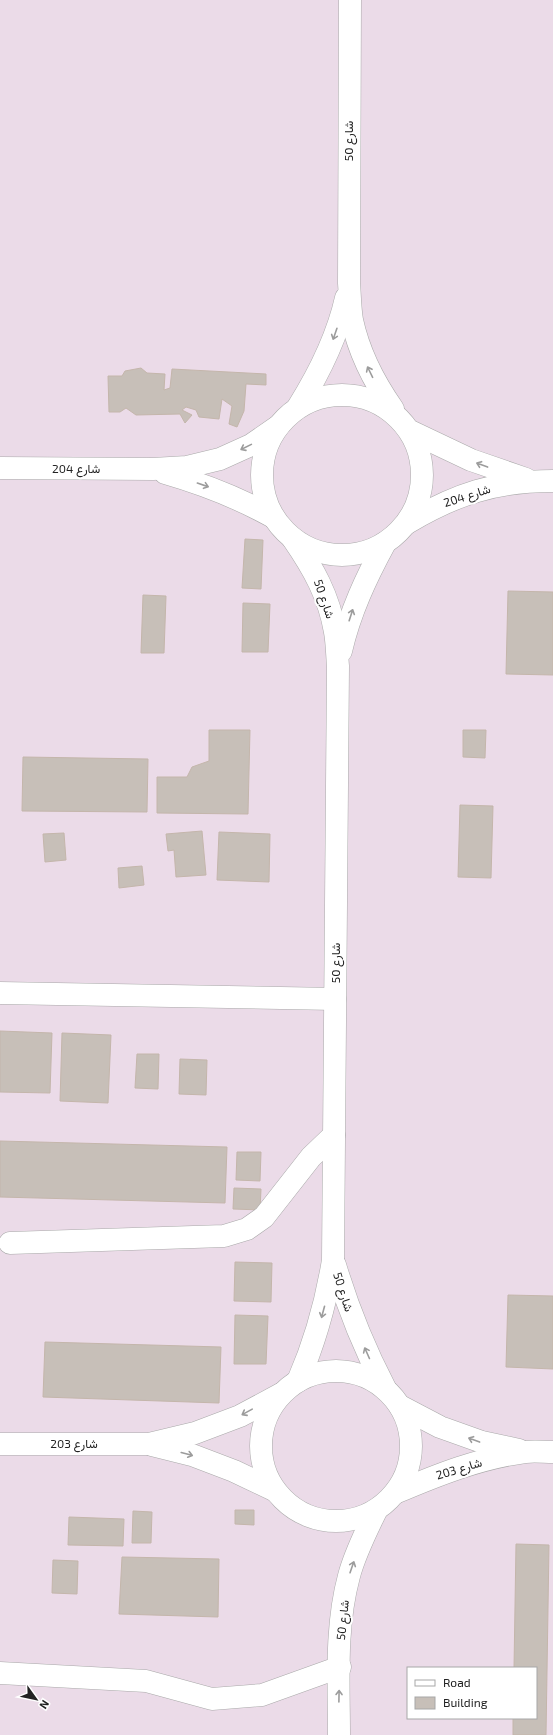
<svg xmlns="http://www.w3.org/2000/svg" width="553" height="1735" viewBox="0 0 553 1735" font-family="'Exo 2',Vazirmatn,sans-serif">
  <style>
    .industrial { fill: #ebdbe8; fill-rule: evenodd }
    .building { fill: #c7bfb8; stroke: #c4b6ab }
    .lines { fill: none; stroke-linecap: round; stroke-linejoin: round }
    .minor-casing { stroke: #a9a9a9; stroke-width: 23 }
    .minor { stroke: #fff; stroke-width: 22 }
    .oneway { stroke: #9c9c9c }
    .labels { text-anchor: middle; stroke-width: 4; stroke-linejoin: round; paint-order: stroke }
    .street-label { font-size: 12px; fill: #222; stroke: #fff }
  </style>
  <rect width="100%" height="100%" fill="#f2efe9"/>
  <path class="industrial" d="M0 0H553V1735H0ZM408 1668H536V1718H408Z"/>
  <g class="building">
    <path d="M141 368 147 373 165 374 164 390 170 388 172 369 266 374V385L246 384 244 411 237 427 229 424 232 406 222 399 219 419 199 417 196 410 186 407 182 410 192 415 185 423 180 414 136 415 126 408 120 412H109L108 376H122L125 371Z"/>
    <path d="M245 539 263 540 261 589 242 588Z"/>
    <path d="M508 591 553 592V675L506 674Z"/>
    <path d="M143 595 166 596 164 653H141Z"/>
    <path d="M243 603 270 604 268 652H242Z"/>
    <path d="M209 730H250L248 814 157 813V777H187L192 767 209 761Z"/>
    <path d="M463 730H486L485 758 463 757Z"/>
    <path d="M23 757 148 759 147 812 22 811Z"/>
    <path d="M460 805 493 806 491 878 458 877Z"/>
    <path d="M202 831 206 875 176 877 174 850 168 851 166 834Z"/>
    <path d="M219 832 270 834 269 882 217 880Z"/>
    <path d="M64 833 66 860 45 862 43 834Z"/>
    <path d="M142 866 144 885 119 888 118 868Z"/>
    <path d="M0 1031 52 1033 50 1093 0 1092Z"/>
    <path d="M62 1033 111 1035 108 1103 60 1101Z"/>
    <path d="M137 1054H159L158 1089 135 1088Z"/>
    <path d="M180 1059 207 1060 206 1095 179 1094Z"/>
    <path d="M0 1141 227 1147 225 1203 0 1197Z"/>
    <path d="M237 1152H261L260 1181 236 1180Z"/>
    <path d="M234 1188 261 1189 260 1210 233 1209Z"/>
    <path d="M235 1262 272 1263 271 1302 234 1301Z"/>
    <path d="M508 1295 553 1296V1369L506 1367Z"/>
    <path d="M235 1315 268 1316 266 1364H234Z"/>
    <path d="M45 1342 221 1347 219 1403 43 1397Z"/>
    <path d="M235 1510H254V1525L235 1524Z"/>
    <path d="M133 1511 152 1512 151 1543H132Z"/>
    <path d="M69 1517 124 1519 123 1546 68 1545Z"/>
    <path d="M516 1544 549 1545 546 1735H513V1718H536V1668H514Z"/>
    <path d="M122 1557 219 1559 218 1617 119 1614Z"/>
    <path d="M53 1560 78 1561 77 1594 52 1593Z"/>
  </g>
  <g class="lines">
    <defs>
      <g id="minor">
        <path d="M350 0 349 283C350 295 350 308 352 320 359 353 374 382 393 409"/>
        <circle cx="342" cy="475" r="80"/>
        <path d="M298 407C320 372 337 338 346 298"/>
        <path d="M412 432 471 460 526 479"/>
        <path d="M0 468 153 469 187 467 220 459 251 445 277 427"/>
        <path d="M165 473C203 484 239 498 273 517"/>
        <path d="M407 523C456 494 495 481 553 481"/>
        <path d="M293 539C313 568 329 596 335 632 337 643 337 655 338 666L333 1260C326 1303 315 1342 298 1381"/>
        <path d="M341 651C350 612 366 578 385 543"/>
        <path d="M0 993 335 999"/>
        <path d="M10 1243 224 1236 247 1229 264 1217 311 1157 334 1135"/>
        <path d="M335 1265C348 1308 364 1348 385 1388"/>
        <circle cx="336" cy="1446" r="75"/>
        <path d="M400 1406 440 1427 482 1442 519 1450"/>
        <path d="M0 1444H149L195 1433 240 1416 281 1394"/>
        <path d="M152 1445 192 1455 234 1471 274 1490"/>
        <path d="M395 1493C437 1475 480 1458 525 1452 534 1451 544 1452 553 1452"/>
        <path d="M0 1673 146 1681 212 1699 262 1695 340 1667"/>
        <path d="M339 1735C339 1683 335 1627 349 1576 355 1553 366 1532 376 1511"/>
      </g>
    </defs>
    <use href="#minor" class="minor-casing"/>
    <use href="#minor" class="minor"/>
  </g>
  <defs><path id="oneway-shaft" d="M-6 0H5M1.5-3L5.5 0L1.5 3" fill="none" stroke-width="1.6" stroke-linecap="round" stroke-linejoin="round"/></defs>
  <g class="oneway">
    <use href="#oneway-shaft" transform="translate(335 334) rotate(109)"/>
    <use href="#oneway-shaft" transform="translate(370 372) rotate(-116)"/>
    <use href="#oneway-shaft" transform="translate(246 447) rotate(154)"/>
    <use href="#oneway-shaft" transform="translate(482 465) rotate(-160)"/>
    <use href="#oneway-shaft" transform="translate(203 485) rotate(19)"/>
    <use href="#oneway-shaft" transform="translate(351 615) rotate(-72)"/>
    <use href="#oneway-shaft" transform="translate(323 1312) rotate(105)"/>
    <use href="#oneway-shaft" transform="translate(367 1353) rotate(-114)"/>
    <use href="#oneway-shaft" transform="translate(247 1412) rotate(151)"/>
    <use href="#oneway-shaft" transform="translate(474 1440) rotate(-160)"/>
    <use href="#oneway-shaft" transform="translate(187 1454) rotate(15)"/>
    <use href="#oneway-shaft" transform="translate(352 1567) rotate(-71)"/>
    <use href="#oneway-shaft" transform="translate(339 1696) rotate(-89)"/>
  </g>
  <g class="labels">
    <g class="street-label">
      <text transform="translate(349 141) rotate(-90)" y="4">شارع 50</text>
      <text x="76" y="473">شارع 204</text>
      <text transform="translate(467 496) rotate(-18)" y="4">شارع 204</text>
      <text transform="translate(324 599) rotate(71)" y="4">شارع 50</text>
      <text transform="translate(336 963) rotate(-90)" y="4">شارع 50</text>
      <text transform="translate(343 1292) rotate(72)" y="4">شارع 50</text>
      <text x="74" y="1448">شارع 203</text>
      <text transform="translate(459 1469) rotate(-17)" y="4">شارع 203</text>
      <text transform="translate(343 1620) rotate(-84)" y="4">شارع 50</text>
    </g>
  </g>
  <rect x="407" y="1667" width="130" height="52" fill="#ffffff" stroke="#a7a7a7"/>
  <rect x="415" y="1680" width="20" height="6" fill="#ffffff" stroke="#a7a7a7"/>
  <text x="443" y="1687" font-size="12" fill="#222222">Road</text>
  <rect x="415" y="1697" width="20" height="12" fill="#c7bfb8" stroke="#a7a7a7"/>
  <text x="443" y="1707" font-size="12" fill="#222222">Building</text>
  <g transform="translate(36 1699) rotate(123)" stroke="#ffffff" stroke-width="3" paint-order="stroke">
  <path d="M0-3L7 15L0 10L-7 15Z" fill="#222222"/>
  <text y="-6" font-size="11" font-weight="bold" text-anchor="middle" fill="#222222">N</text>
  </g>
</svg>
